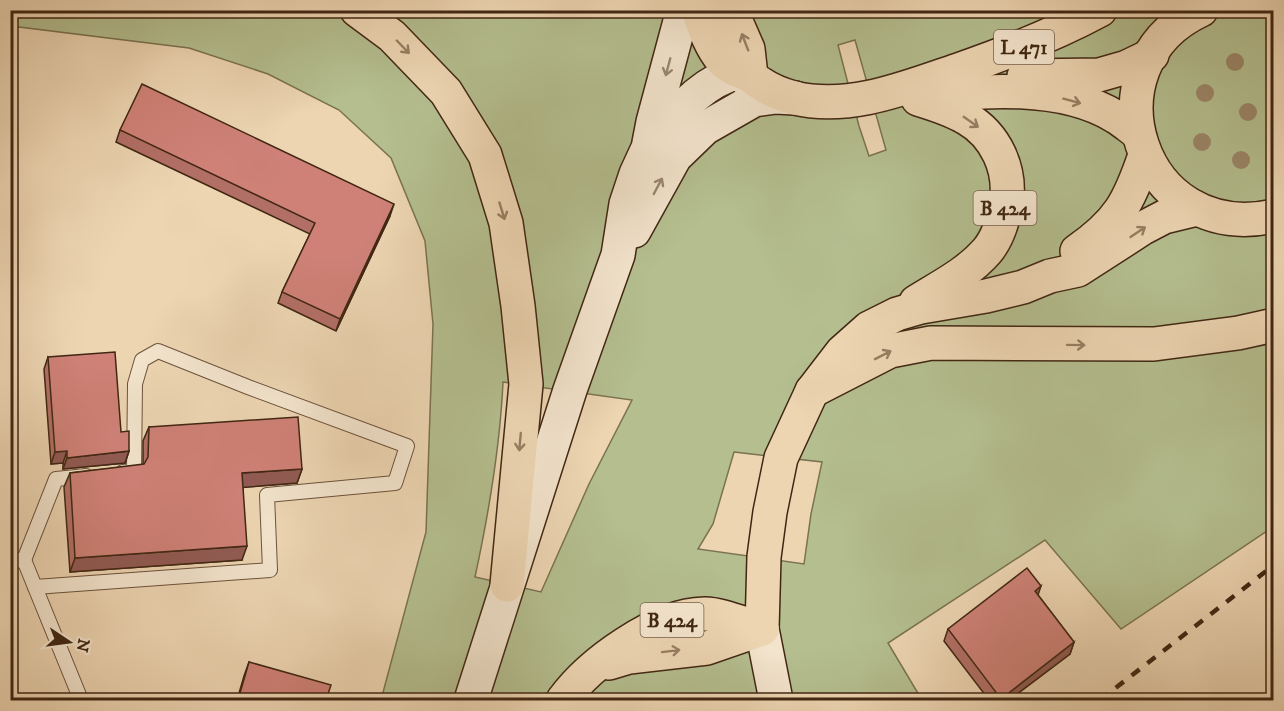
<svg xmlns="http://www.w3.org/2000/svg" width="1284" height="711" viewBox="0 0 1284 711" font-family="'IM FELL DW Pica',serif">
  <style>
    .green { fill: #b4be8f; stroke: #7a7251; stroke-width: 1.5; fill-rule: evenodd }
    .lines { fill: none; stroke-linecap: round; stroke-linejoin: round }
    .service-casing { stroke: #6c523b; stroke-width: 16 }
    .secondary-casing { stroke: #412713; stroke-width: 36 }
    .primary-casing { stroke: #412713; stroke-width: 36 }
    .motorway-casing { stroke: #412713; stroke-width: 36 }
    .service { stroke: #f3e4cd; stroke-width: 14 }
    .secondary { stroke: #f3e4cd; stroke-width: 33 }
    .primary { stroke: #edd5b2; stroke-width: 33 }
    .motorway { stroke: #edd5b2; stroke-width: 33 }
    .rail { stroke: #412713; stroke-width: 4.5; stroke-dasharray: 10 10; stroke-linecap: butt }
    .tree { fill: #9b8668 }
    .wall { fill: #b26f66; stroke: #412713; stroke-width: 1.5 }
    .shaded-wall { fill: #915a53; stroke: #412713; stroke-width: 1.5 }
    .building { fill: #cf8177; stroke: #412713; stroke-width: 1.5 }
    .oneway { stroke: #977e62 }
    .oneway2 { stroke: #9a8670 }
    .labels { text-anchor: middle; stroke-width: 4.5; stroke-linejoin: round; paint-order: stroke }
    .shield { fill: #f3e4cd; stroke: #76604b; stroke-width: 1.5 }
    .shield-label { font-size: 20px; font-weight: bold; fill: #412713 }
  </style>
  <rect width="100%" height="100%" fill="#edd5b2"/>
  <filter id="stains"><feTurbulence type="fractalNoise" baseFrequency=".00333" numOctaves="4"/><feColorMatrix values="0 0 0 0 .2 0 0 0 0 .09 0 0 0 0 .02 0 0 0 .5 -.17"/></filter>
  <radialGradient id="worn" r=".72"><stop offset=".6" stop-color="#630" stop-opacity="0"/><stop offset="1" stop-color="#630" stop-opacity=".3"/></radialGradient>
  <path class="green" d="M11 10 1273 11V527L1121 629 1045 540 888 643 922 700H381L426 532 433 324 425 241 391 158 339 110 268 74 189 48 11 26ZM855 40 886 150 869 156 859 126 838 45ZM503 382 632 400 589 484 541 592 475 577C489 512 500 448 503 382ZM734 452 822 462 811 514 804 564 698 549 713 524Z"/>
  <g class="lines">
    <defs>
      <g id="service">
        <path d="M24 560 56 479 86 476"/>
        <path d="M10 561 24 560 81 700"/>
        <path d="M35 587 270 570 267 495 395 483 407 446 248 387 158 351 142 360 135 384 134 471 123 472"/>
      </g>
      <g id="secondary">
        <path d="M652 143C672 118 696 88 727 76 734 73 744 76 751 76V88"/>
        <path d="M634 231 675 157 705 128 754 100 776 97 795 98"/>
        <path d="M762 629 776 700"/>
        <path d="M471 700 570 390 618 255 626 204 636 174 648 148 653 122 683 10"/>
      </g>
      <g id="primary">
        <path d="M698 10C704 27 710 46 722 60 729 68 740 71 749 75 753 78 756 81 760 83 770 90 783 95 794 98 850 111 905 88 958 70 1007 53 1054 35 1100 10"/>
        <path d="M1201 10C1082 65 1139 246 1274 216"/>
        <path d="M1024 76 1099 75 1127 67 1152 55"/>
        <path d="M921 99C979 89 1063 84 1116 117 1123 121 1131 128 1138 133"/>
        <path d="M1077 251C1119 222 1129 202 1145 155"/>
        <path d="M916 302C940 287 968 273 987 251 998 238 1003 221 1006 204 1012 170 996 135 966 118 951 109 934 104 918 99"/>
        <path d="M762 629 764 557 770 512 781 458 812 391 842 352 869 328 897 314 921 307 986 296 1023 287 1050 276 1078 270 1143 228 1164 217 1197 209"/>
        <path d="M609 663 629 657 707 648 762 629"/>
        <path d="M563 700C590 663 656 615 704 614 718 613 747 625 762 629"/>
      </g>
      <g id="motorway">
        <path d="M357 10 392 36 446 92 485 155 506 223 518 306 526 384 507 585"/>
        <path d="M731 10 748 49 751 76"/>
        <path d="M812 391 890 351 931 343 1154 344 1238 333 1274 325"/>
      </g>
    </defs>
    <use href="#service" class="service-casing"/>
    <use href="#secondary" class="secondary-casing"/>
    <use href="#primary" class="primary-casing"/>
    <use href="#motorway" class="motorway-casing"/>
    <use href="#service" class="service"/>
    <use href="#secondary" class="secondary"/>
    <use href="#primary" class="primary"/>
    <use href="#motorway" class="motorway"/>
    <path class="rail" d="M1100 700 1274 565"/>
  </g>
  <g class="tree">
    <circle cx="1235" cy="62" r="9"/>
    <circle cx="1205" cy="93" r="9"/>
    <circle cx="1248" cy="112" r="9"/>
    <circle cx="1202" cy="142" r="9"/>
    <circle cx="1241" cy="160" r="9"/>
  </g>
  <g class="wall">
    <path d="M120 130 390 216 336 331 278 303 282 292 310 234 116 142Z"/>
    <path d="M48 357 121 432 129 451 125 463 63 469V463L51 464 44 369Z"/>
    <path d="M149 427 302 469 297 483 243 487 242 560 70 572 64 487 70 473 143 465V441Z"/>
    <path d="M1038 595 1074 642 1070 654 1009 700H989L944 641 948 629Z"/>
    <path d="M249 662 326 700H237L244 676Z"/>
  </g>
  <g class="shaded-wall">
    <path d="M394 204 390 216 336 331 340 319Z"/>
    <path d="M67 451 63 463 51 464 55 452Z"/>
    <path d="M129 451 125 463 63 469 67 458Z"/>
    <path d="M302 469 297 483 237 488 242 473Z"/>
    <path d="M247 546 242 560 70 572 75 558Z"/>
    <path d="M1041 586 1037 598 1035 591Z"/>
    <path d="M1074 642 1070 654 1009 700H1000L1001 699Z"/>
  </g>
  <g class="building">
    <path d="M142 84 394 204 340 319 282 292 315 223 120 130Z"/>
    <path d="M115 352 121 432 129 431V451L67 458V451L55 452 48 357Z"/>
    <path d="M298 417 302 469 242 473 247 546 75 558 70 473 144 464 148 457 149 427Z"/>
    <path d="M1027 568 1041 586 1035 591 1074 642 1001 699 948 629Z"/>
    <path d="M249 662 331 685 326 700H238Z"/>
  </g>
  <defs><path id="oneway-shaft" d="M-6 0H5M1.5-3L5.5 0L1.5 3" fill="none" stroke-width="1.6" stroke-linecap="round" stroke-linejoin="round" transform="scale(1.5)"/></defs>
  <g class="oneway">
    <use href="#oneway-shaft" transform="translate(745 42) rotate(-111)"/>
    <use href="#oneway-shaft" transform="translate(403 47) rotate(46)"/>
    <use href="#oneway-shaft" transform="translate(1072 101) rotate(15)"/>
    <use href="#oneway-shaft" transform="translate(971 122) rotate(35)"/>
    <use href="#oneway-shaft" transform="translate(502 211) rotate(73)"/>
    <use href="#oneway-shaft" transform="translate(1138 232) rotate(-34)"/>
    <use href="#oneway-shaft" transform="translate(1076 345) rotate(1)"/>
    <use href="#oneway-shaft" transform="translate(883 355) rotate(-27)"/>
    <use href="#oneway-shaft" transform="translate(520 442) rotate(95)"/>
    <use href="#oneway-shaft" transform="translate(671 651) rotate(-7)"/>
  </g>
  <g class="oneway2">
    <use href="#oneway-shaft" transform="translate(668 67) rotate(105)"/>
    <use href="#oneway-shaft" transform="translate(658 186) rotate(-62)"/>
  </g>
  <g class="labels">
    <g class="shield">
      <rect x="994" y="30" width="60" height="34" rx="4.5"/>
      <rect x="973.5" y="191" width="63" height="34" rx="4.5"/>
      <rect x="640.5" y="603" width="63" height="34" rx="4.5"/>
    </g>
    <g class="shield-label">
      <text x="1024" y="54">L 471</text>
      <text x="1005" y="215">B 424</text>
      <text x="672" y="627">B 424</text>
    </g>
  </g>
  <rect width="1284" height="711" fill="none" stroke="#edd5b2" stroke-width="36"/>
  <rect x="12" y="12" width="1260" height="687" fill="none" stroke="#412713" stroke-width="3"/>
  <rect x="18" y="18" width="1248" height="675" fill="none" stroke="#412713" stroke-width="1.5"/>
  <g transform="translate(69 642) rotate(103)" stroke="#f3e4cd" stroke-width="4.5" paint-order="stroke">
  <path d="M0-4.5L10 22L0 15L-10 22Z" fill="#412713"/>
  <text y="-9" font-size="16" font-weight="bold" text-anchor="middle" fill="#412713">N</text>
  </g>
  <rect width="100%" height="100%" filter="url(#stains)"/>
  <rect width="100%" height="100%" fill="url(#worn)"/>
</svg>
